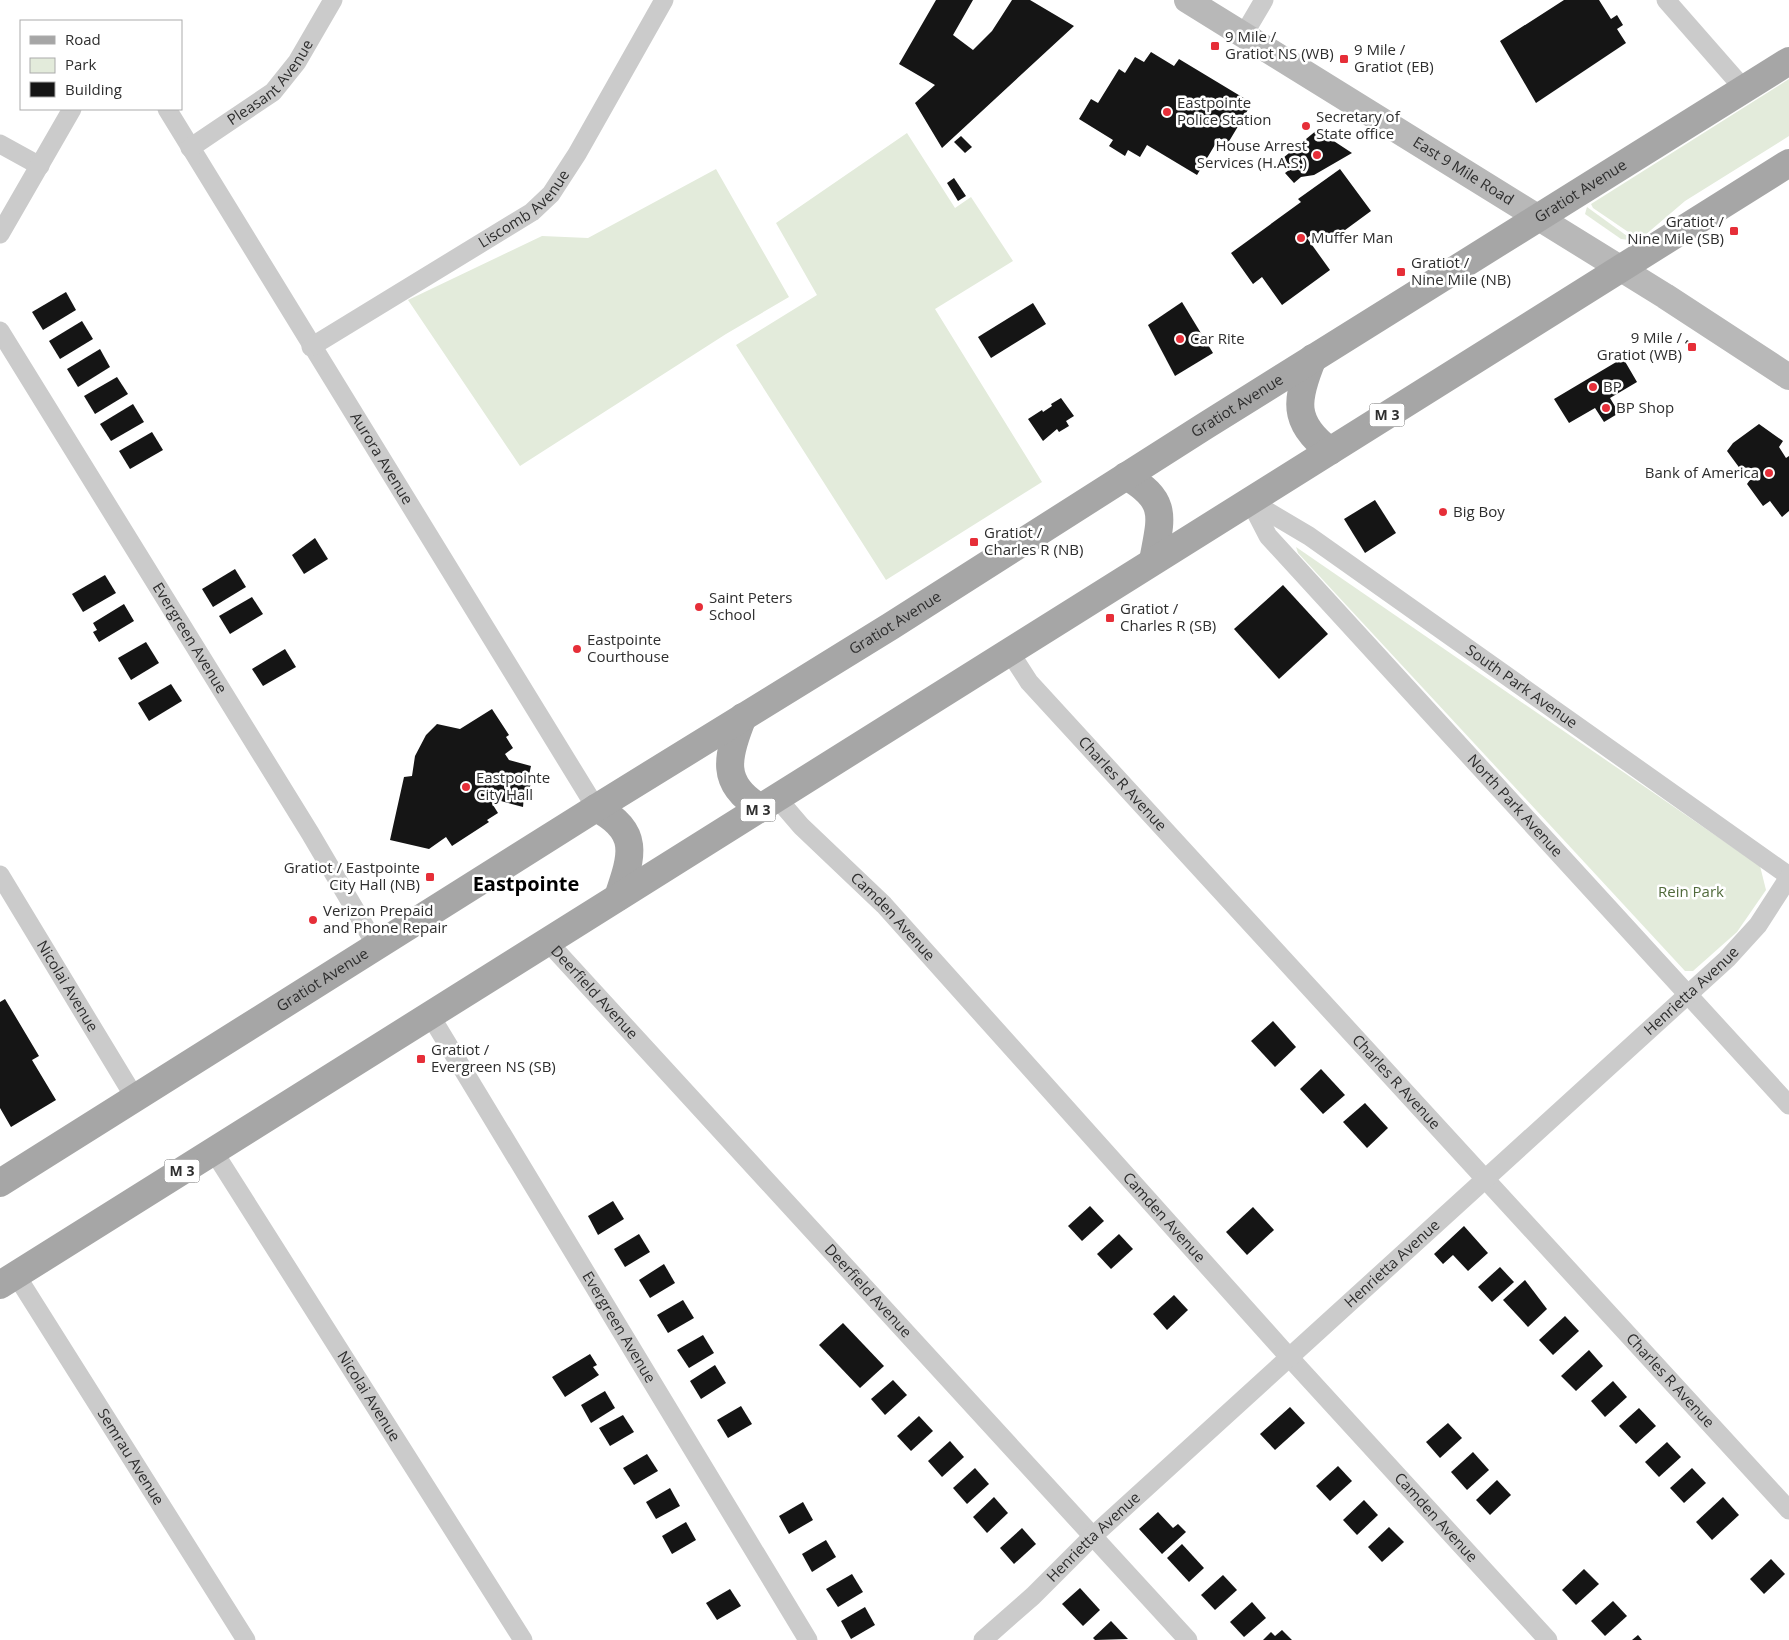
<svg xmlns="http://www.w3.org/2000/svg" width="1789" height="1640" viewBox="0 0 1789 1640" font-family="'Open Sans',sans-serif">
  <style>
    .green { fill: #e3ebdb }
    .building { fill: #151515 }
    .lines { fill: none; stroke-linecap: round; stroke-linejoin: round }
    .minor { stroke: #cbcbcb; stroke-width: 19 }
    .secondary { stroke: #b8b8b8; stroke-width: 26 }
    .primary { stroke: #a6a6a6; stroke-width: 28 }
    .poi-dot { fill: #e62e38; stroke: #fff; stroke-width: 2 }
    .labels { text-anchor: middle; stroke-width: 5; stroke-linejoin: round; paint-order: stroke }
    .shield { fill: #fff; stroke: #6d6d6d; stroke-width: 1 }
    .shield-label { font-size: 14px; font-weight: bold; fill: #2e2e2e }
    .poi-label { font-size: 15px; fill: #2e2e2e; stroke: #fff; text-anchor: start }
    .street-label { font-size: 15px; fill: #2e2e2e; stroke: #fff }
    .park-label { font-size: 15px; fill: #506a3b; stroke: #fff }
    .district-label { font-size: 20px; font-weight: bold; fill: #000; stroke: #fff }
  </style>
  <rect width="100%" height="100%" fill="#fff"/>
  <g class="green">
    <path d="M1789 79V136L1685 201 1644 236 1637 238 1593 208 1591 204Z"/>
    <path d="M907 133 955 208 971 197 1013 261 935 309 1042 482 886 580 736 345 817 295 776 223Z"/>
    <path d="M716 169 789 297 726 334 520 466 408 300 542 236 588 238Z"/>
    <path d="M1587 207 1627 236 1629 240 1621 239 1585 214Z"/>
    <path d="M1296 547 1760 866 1766 890 1737 932 1693 971H1685L1298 553Z"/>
  </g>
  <g class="building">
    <path d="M936 0H973L953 35 973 50 992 31 1012 0H1030L1074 26 942 148 915 103 935 85 899 64Z"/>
    <path d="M1564 0H1599L1611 19 1617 15 1623 25 1617 29 1626 43 1536 103 1500 41Z"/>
    <path d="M1151 52 1174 66 1179 59 1252 103 1228 143 1219 138 1197 175 1147 145 1140 157 1128 150 1125 156 1109 146 1113 140 1079 119 1091 99 1098 103 1119 69 1125 73 1135 57 1144 62Z"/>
    <path d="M1317 130 1352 153 1314 175 1301 177 1294 183 1285 173 1292 168 1283 158Z"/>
    <path d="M961 136 972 147 965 153 954 142Z"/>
    <path d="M1340 169 1371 211 1326 244 1316 231 1307 238 1330 270 1282 305 1262 277 1253 284 1231 253 1301 202 1298 199Z"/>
    <path d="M954 178 966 196 958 201 947 183Z"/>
    <path d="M66 292 76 310 43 330 32 312Z"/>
    <path d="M1182 302 1213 353 1175 376 1148 325Z"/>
    <path d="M1033 303 1046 324 991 358 978 337Z"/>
    <path d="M82 321 93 339 60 359 49 341Z"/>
    <path d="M1687 340 1695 345 1693 348 1685 343Z"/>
    <path d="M100 349 110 367 78 387 67 369Z"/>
    <path d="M1623 358 1637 382 1610 398 1619 413 1604 422 1595 408 1569 423 1554 399Z"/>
    <path d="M117 377 128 394 95 414 84 396Z"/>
    <path d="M1061 398 1074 416 1066 421 1069 426 1059 432 1057 429 1043 441 1028 419 1042 410 1043 412 1052 406 1051 404Z"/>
    <path d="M133 404 144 422 111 441 100 424Z"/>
    <path d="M1759 424 1783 441 1779 447 1786 458 1789 456V511L1782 517 1770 501 1763 506 1747 484 1752 477 1745 467 1741 470 1727 451 1733 443Z"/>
    <path d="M152 432 163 450 130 469 119 451Z"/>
    <path d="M1375 500 1396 533 1365 553 1344 519Z"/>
    <path d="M315 538 328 559 304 574 292 555Z"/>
    <path d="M235 569 246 587 213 607 202 589Z"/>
    <path d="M105 575 116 593 83 612 72 594Z"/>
    <path d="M1283 585 1328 634 1279 679 1234 629Z"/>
    <path d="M252 597 263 614 230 634 219 616Z"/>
    <path d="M124 604 134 621 99 642 93 632 97 630 93 623Z"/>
    <path d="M146 642 159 663 131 680 118 658Z"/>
    <path d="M285 649 296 667 263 686 252 669Z"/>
    <path d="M171 684 182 701 149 721 138 703Z"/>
    <path d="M492 709 509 735 506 737 513 748 505 754 509 760 531 766 529 775 532 777 528 797 524 796 523 807 501 801 493 805 498 813 487 820 489 822 452 846 446 837 429 849 390 840 404 777 412 776 415 756 426 735 437 724 460 729Z"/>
    <path d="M5 999 39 1056 32 1060 56 1100 11 1127 0 1108V1002Z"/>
    <path d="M1273 1021 1296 1047 1275 1067 1251 1041Z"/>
    <path d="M1321 1069 1345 1095 1323 1114 1300 1089Z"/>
    <path d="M1365 1103 1388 1128 1367 1148 1343 1122Z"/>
    <path d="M613 1201 624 1219 598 1235 588 1216Z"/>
    <path d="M1090 1206 1104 1221 1082 1241 1068 1226Z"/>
    <path d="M1253 1207 1274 1230 1247 1255 1226 1232Z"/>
    <path d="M1464 1226 1488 1253 1468 1271 1453 1255 1443 1264 1434 1254Z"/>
    <path d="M639 1234 650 1252 625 1267 614 1249Z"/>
    <path d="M1119 1234 1133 1249 1111 1269 1097 1254Z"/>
    <path d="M664 1264 675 1283 650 1298 639 1280Z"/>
    <path d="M1500 1267 1514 1282 1492 1302 1478 1287Z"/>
    <path d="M1525 1280 1547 1309 1528 1327 1503 1300Z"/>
    <path d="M1174 1295 1188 1310 1167 1330 1153 1314Z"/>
    <path d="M683 1300 694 1318 668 1333 657 1315Z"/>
    <path d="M1565 1316 1579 1331 1553 1355 1539 1340Z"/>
    <path d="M843 1323 884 1366 860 1388 819 1345Z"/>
    <path d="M703 1335 714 1353 689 1368 677 1350Z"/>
    <path d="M1589 1350 1603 1366 1576 1391 1561 1376Z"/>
    <path d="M590 1354 597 1365 593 1367 599 1375 565 1397 552 1377Z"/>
    <path d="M715 1365 726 1383 701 1399 690 1381Z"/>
    <path d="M893 1380 907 1395 885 1415 871 1399Z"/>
    <path d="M1613 1381 1627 1397 1605 1417 1591 1401Z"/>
    <path d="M605 1391 615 1408 591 1423 581 1405Z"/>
    <path d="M741 1406 752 1424 728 1438 717 1420Z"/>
    <path d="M1290 1407 1305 1423 1275 1450 1260 1434Z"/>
    <path d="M1639 1408 1656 1426 1636 1444 1619 1426Z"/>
    <path d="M623 1415 634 1432 610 1446 599 1428Z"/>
    <path d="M919 1416 933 1431 911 1451 897 1436Z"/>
    <path d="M1448 1423 1462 1438 1440 1458 1426 1442Z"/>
    <path d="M950 1441 964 1457 942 1477 928 1461Z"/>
    <path d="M1667 1442 1681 1457 1659 1477 1645 1462Z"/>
    <path d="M1473 1452 1489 1470 1467 1490 1451 1472Z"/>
    <path d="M647 1454 658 1471 634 1485 623 1468Z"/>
    <path d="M1338 1466 1352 1481 1330 1501 1316 1486Z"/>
    <path d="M975 1468 989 1484 967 1504 953 1488Z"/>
    <path d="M1692 1468 1706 1483 1684 1503 1670 1488Z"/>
    <path d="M1497 1480 1511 1495 1490 1515 1476 1500Z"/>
    <path d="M670 1488 680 1506 656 1519 646 1502Z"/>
    <path d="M994 1497 1008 1513 987 1533 973 1517Z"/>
    <path d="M1723 1497 1739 1515 1712 1540 1696 1522Z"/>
    <path d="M1364 1500 1378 1515 1357 1535 1343 1520Z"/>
    <path d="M803 1502 813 1520 789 1534 779 1516Z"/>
    <path d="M1158 1512 1173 1528 1178 1524 1186 1532 1162 1554 1139 1529Z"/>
    <path d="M686 1522 696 1540 672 1554 662 1536Z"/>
    <path d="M1389 1527 1404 1542 1382 1562 1368 1547Z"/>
    <path d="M1022 1528 1036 1544 1014 1564 1000 1548Z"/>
    <path d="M826 1540 836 1557 812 1572 802 1554Z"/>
    <path d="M1182 1544 1204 1568 1189 1582 1167 1558Z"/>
    <path d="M1771 1559 1785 1574 1764 1594 1750 1579Z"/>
    <path d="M1584 1569 1599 1584 1576 1605 1562 1590Z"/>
    <path d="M852 1574 863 1592 838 1607 826 1589Z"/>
    <path d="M1223 1575 1237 1590 1215 1610 1201 1595Z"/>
    <path d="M1080 1588 1100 1610 1083 1626 1062 1604Z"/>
    <path d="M730 1589 741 1606 717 1620 706 1603Z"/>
    <path d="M1613 1601 1627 1616 1605 1636 1591 1621Z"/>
    <path d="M1252 1602 1266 1618 1244 1637 1230 1622Z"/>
    <path d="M865 1607 875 1625 851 1639 841 1621Z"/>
    <path d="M1111 1621 1128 1639 1095 1640 1093 1638Z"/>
    <path d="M1282 1630 1292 1640H1263L1271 1632 1275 1636Z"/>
    <path d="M1638 1635 1642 1640H1632Z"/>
  </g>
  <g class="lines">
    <g class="minor">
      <path d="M1666 0 1744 89"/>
      <path d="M1244 34 1264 0"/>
      <path id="s1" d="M167 109 596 808"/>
      <path d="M0 144 40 166"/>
      <path id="s2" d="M190 148 273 92 297 62 333 0"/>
      <path d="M0 234 72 109"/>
      <path id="s3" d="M0 331 310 833 377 947"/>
      <path id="s4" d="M311 347 532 212 551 194 577 154 664 0"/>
      <path id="s5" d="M1250 501 1268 536 1789 1105"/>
      <path id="s6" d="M1250 501 1309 536 1789 876"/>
      <path id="s7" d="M1009 651 1029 682 1789 1510"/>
      <path id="s8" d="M777 798 801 826 884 905 1289 1357 1548 1640"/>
      <path id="s9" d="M0 875 135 1098"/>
      <path id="s10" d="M547 941 1188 1640"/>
      <path id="s11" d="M430 1015 808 1640"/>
      <path id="s12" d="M214 1152 523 1640"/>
      <path id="s13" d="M16 1275 246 1640"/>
      <path id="s14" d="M983 1640 1033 1596 1093 1536 1727 959 1758 925 1789 877"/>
    </g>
    <path class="secondary" id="s15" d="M1187 0 1665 296 1789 377"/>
    <g class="primary">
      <path d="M1313 358C1296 399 1291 422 1330 451"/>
      <path d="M1126 476C1169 501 1161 517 1153 561"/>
      <path d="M743 717C727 756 719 784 761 808"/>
      <path d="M596 808C641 831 632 856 618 897"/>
      <path id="s16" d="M0 1183 596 808 891 626 1205 426 1789 61"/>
      <path d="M0 1285 1789 163"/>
    </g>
  </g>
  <g class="poi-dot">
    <rect x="1210" y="41" width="10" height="10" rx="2.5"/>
    <rect x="1339" y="54" width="10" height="10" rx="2.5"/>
    <circle cx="1167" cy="112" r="5"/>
    <circle cx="1306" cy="126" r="5"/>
    <circle cx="1317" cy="155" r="5"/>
    <rect x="1729" y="226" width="10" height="10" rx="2.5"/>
    <circle cx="1301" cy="238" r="5"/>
    <rect x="1396" y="267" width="10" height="10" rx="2.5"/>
    <circle cx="1180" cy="339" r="5"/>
    <rect x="1687" y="342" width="10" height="10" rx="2.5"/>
    <circle cx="1593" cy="387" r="5"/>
    <circle cx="1606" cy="408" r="5"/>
    <circle cx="1769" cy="473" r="5"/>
    <circle cx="1443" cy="512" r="5"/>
    <rect x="969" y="537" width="10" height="10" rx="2.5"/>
    <circle cx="699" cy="607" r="5"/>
    <rect x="1105" y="613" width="10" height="10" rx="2.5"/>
    <circle cx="577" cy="649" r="5"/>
    <circle cx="466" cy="787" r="5"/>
    <rect x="425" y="872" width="10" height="10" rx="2.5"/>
    <circle cx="313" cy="920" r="5"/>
    <rect x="416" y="1054" width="10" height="10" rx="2.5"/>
  </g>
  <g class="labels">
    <g class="shield">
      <rect x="1369.5" y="403.5" width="35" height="23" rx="4"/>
      <rect x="740.5" y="798.5" width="35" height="23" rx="4"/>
      <rect x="164.5" y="1159.5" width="35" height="23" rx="4"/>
    </g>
    <g class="shield-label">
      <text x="1387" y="420">M 3</text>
      <text x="758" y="815">M 3</text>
      <text x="182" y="1176">M 3</text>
    </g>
    <g class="poi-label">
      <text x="1225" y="42">9 Mile /<tspan x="1225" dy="17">Gratiot NS (WB)</tspan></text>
      <text x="1354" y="55">9 Mile /<tspan x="1354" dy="17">Gratiot (EB)</tspan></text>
      <text x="1177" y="108">Eastpointe<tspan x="1177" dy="17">Police Station</tspan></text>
      <text x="1316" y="122">Secretary of<tspan x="1316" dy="17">State office</tspan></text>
      <text x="1307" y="151" text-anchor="end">House Arrest<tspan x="1307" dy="17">Services (H.A.S.)</tspan></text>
      <text x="1724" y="227" text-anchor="end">Gratiot /<tspan x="1724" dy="17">Nine Mile (SB)</tspan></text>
      <text x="1311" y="243">Muffer Man</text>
      <text x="1411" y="268">Gratiot /<tspan x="1411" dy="17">Nine Mile (NB)</tspan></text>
      <text x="1682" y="343" text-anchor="end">9 Mile /<tspan x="1682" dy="17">Gratiot (WB)</tspan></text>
      <text x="1190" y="344">Car Rite</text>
      <text x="1603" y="392">BP</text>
      <text x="1616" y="413">BP Shop</text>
      <text x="1759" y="478" text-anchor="end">Bank of America</text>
      <text x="1453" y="517">Big Boy</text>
      <text x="984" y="538">Gratiot /<tspan x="984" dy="17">Charles R (NB)</tspan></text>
      <text x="709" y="603">Saint Peters<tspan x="709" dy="17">School</tspan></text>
      <text x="1120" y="614">Gratiot /<tspan x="1120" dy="17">Charles R (SB)</tspan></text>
      <text x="587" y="645">Eastpointe<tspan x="587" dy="17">Courthouse</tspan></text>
      <text x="476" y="783">Eastpointe<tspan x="476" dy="17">City Hall</tspan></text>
      <text x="420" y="873" text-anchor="end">Gratiot / Eastpointe<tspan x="420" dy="17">City Hall (NB)</tspan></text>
      <text x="323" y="916">Verizon Prepaid<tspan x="323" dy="17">and Phone Repair</tspan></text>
      <text x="431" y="1055">Gratiot /<tspan x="431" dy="17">Evergreen NS (SB)</tspan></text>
    </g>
    <g class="street-label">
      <text dy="5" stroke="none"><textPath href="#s2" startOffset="105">Pleasant Avenue</textPath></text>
      <text dy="5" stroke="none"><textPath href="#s15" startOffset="325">East 9 Mile Road</textPath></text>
      <text dy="5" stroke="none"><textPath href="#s16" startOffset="1866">Gratiot Avenue</textPath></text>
      <text dy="5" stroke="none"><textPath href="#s4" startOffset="255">Liscomb Avenue</textPath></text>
      <text dy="5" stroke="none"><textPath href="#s16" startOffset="1461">Gratiot Avenue</textPath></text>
      <text dy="5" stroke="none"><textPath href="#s1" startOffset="410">Aurora Avenue</textPath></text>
      <text dy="5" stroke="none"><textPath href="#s16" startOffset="1056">Gratiot Avenue</textPath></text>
      <text dy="5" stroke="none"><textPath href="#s3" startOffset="361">Evergreen Avenue</textPath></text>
      <text dy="5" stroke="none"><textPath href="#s6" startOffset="329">South Park Avenue</textPath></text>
      <text dy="5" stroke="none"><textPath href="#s7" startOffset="175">Charles R Avenue</textPath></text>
      <text dy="5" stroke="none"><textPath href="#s5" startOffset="405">North Park Avenue</textPath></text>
      <text dy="5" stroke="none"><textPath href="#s8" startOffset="166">Camden Avenue</textPath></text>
      <text dy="5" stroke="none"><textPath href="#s16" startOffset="381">Gratiot Avenue</textPath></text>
      <text dy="5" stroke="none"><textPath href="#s9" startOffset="130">Nicolai Avenue</textPath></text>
      <text dy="5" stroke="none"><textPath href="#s14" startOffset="961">Henrietta Avenue</textPath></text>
      <text dy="5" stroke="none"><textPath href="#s10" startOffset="70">Deerfield Avenue</textPath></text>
      <text dy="5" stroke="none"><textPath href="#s7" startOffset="580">Charles R Avenue</textPath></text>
      <text dy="5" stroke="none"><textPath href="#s8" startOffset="571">Camden Avenue</textPath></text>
      <text dy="5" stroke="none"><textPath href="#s14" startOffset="556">Henrietta Avenue</textPath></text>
      <text dy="5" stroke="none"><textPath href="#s10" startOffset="475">Deerfield Avenue</textPath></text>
      <text dy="5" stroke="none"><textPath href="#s11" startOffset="365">Evergreen Avenue</textPath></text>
      <text dy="5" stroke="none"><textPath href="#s7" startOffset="985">Charles R Avenue</textPath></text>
      <text dy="5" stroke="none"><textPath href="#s12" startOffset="289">Nicolai Avenue</textPath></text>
      <text dy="5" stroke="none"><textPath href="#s13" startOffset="215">Semrau Avenue</textPath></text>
      <text dy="5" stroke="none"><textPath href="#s8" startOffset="976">Camden Avenue</textPath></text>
      <text dy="5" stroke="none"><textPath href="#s14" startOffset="151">Henrietta Avenue</textPath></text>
    </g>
    <g class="park-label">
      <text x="1691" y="897">Rein Park</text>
    </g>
    <g class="district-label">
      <text x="526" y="891">Eastpointe</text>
    </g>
  </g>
  <rect x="20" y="20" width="162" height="90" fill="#ffffff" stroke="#ababab"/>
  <rect x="30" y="36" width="25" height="8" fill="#a6a6a6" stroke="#ababab"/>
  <text x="65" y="45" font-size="15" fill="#2e2e2e">Road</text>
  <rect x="30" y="58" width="25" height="15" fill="#e3ebdb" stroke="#ababab"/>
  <text x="65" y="70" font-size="15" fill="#2e2e2e">Park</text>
  <rect x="30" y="82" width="25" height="15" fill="#151515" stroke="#ababab"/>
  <text x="65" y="95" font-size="15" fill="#2e2e2e">Building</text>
</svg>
